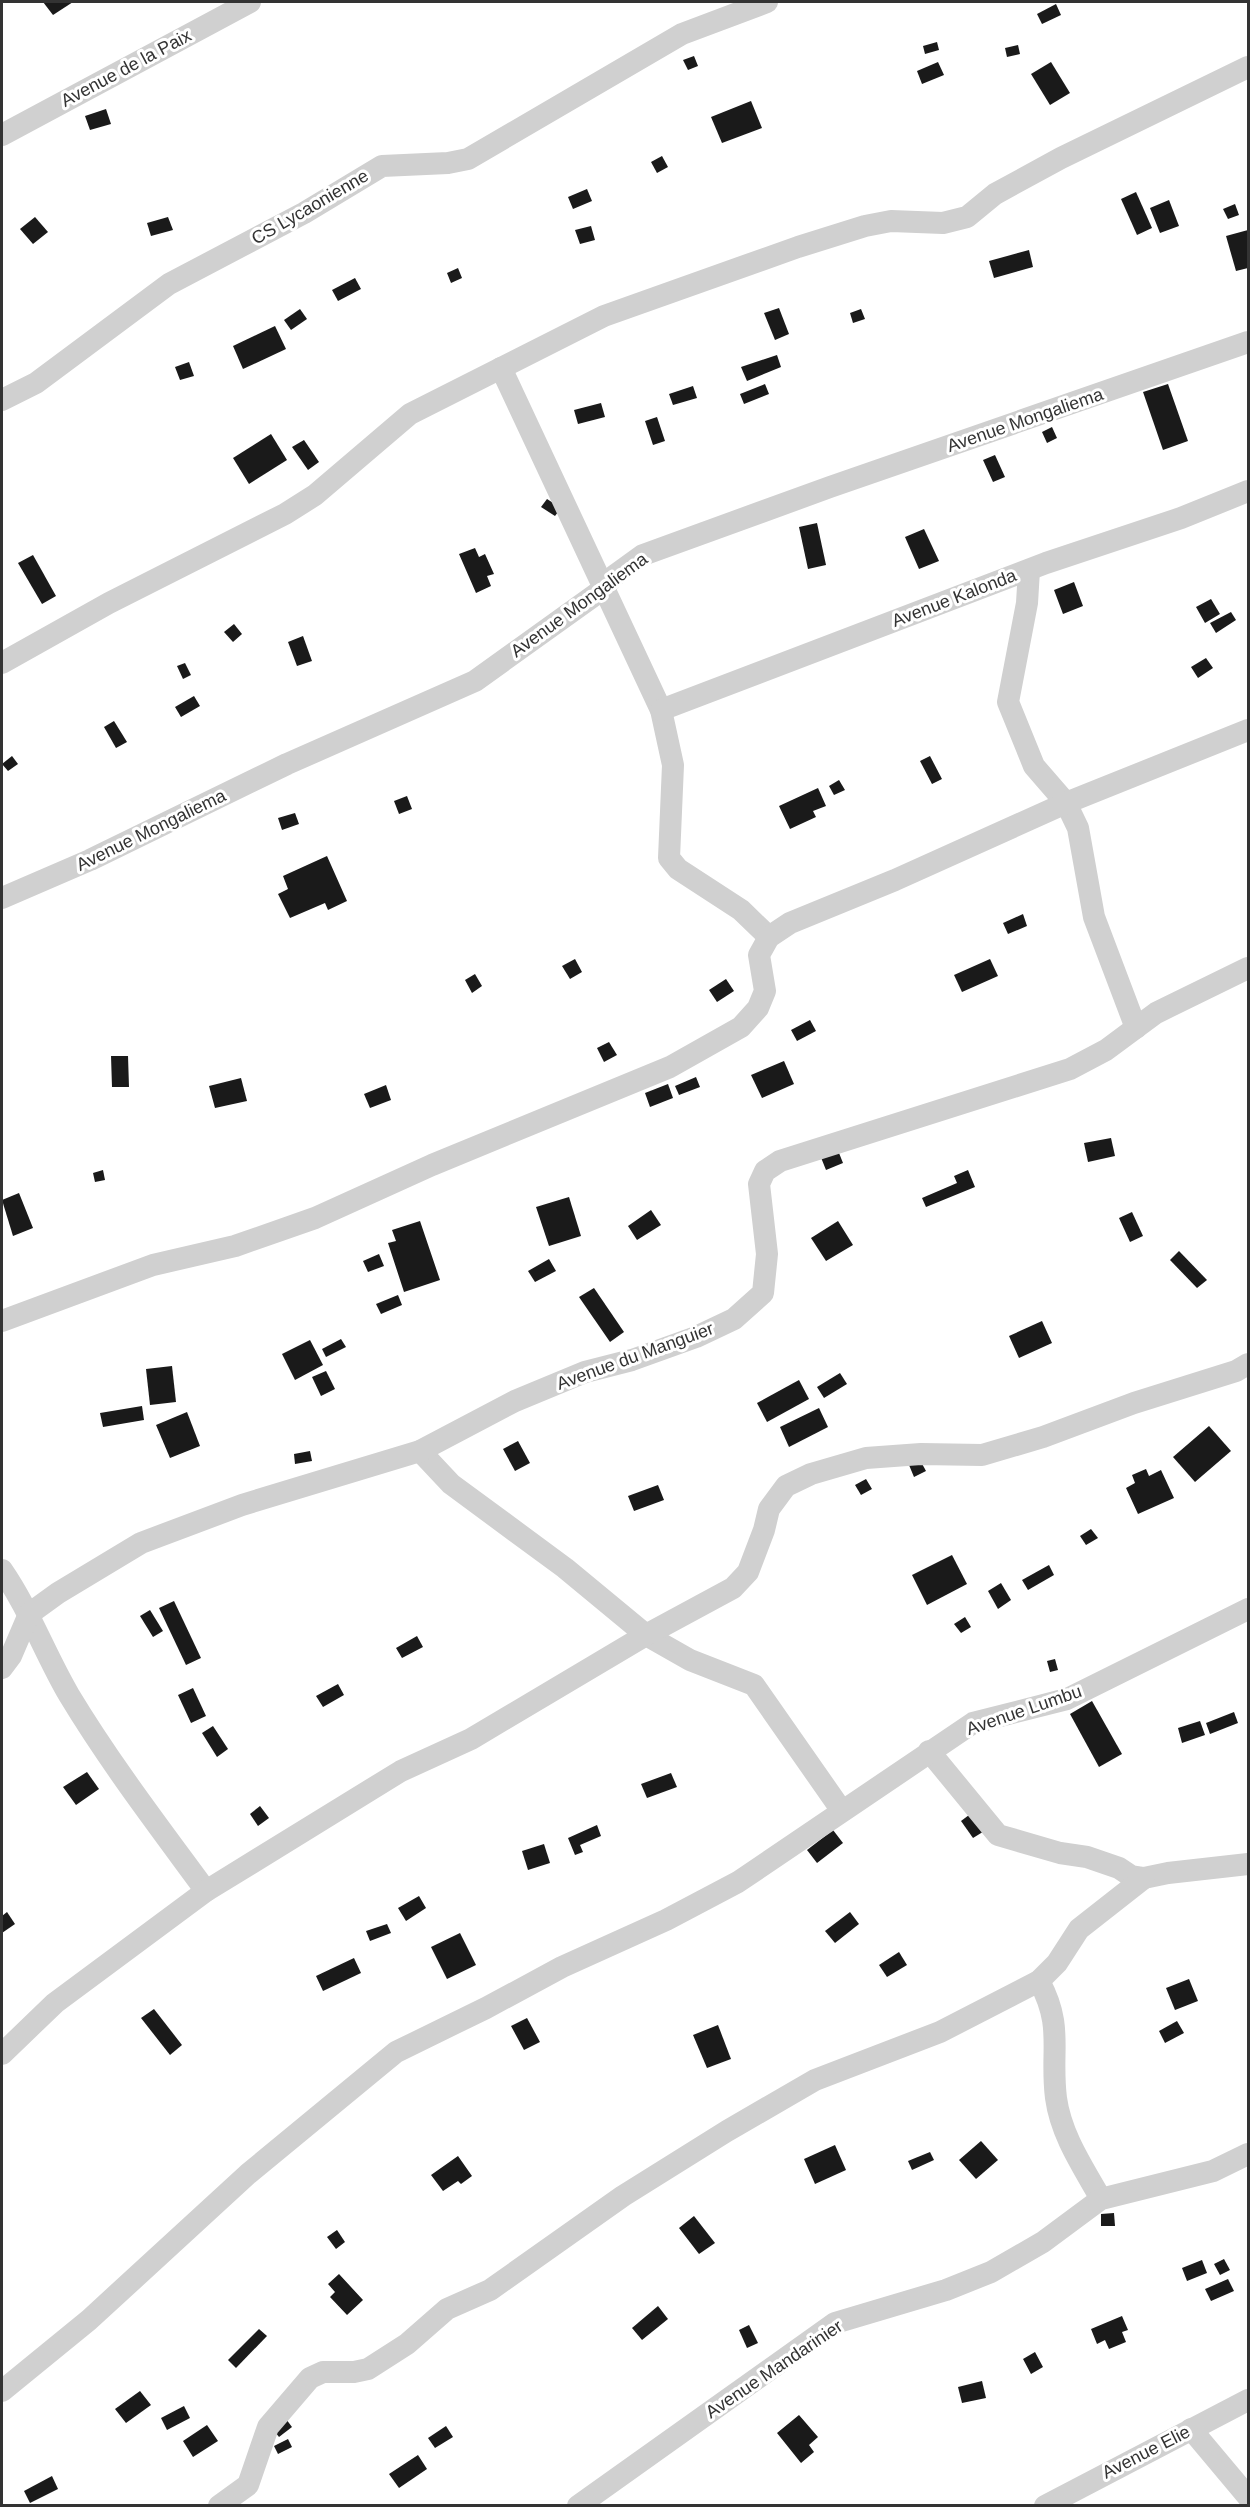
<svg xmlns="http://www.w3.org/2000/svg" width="1250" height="2507" viewBox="0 0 1250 2507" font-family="Helvetica,sans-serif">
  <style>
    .building { fill: #1a1a1a }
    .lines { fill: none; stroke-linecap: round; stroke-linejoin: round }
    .minor { stroke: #d0d0d0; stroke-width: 22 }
    .labels { text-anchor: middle; stroke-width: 6; stroke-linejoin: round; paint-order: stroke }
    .street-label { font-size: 18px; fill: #333; stroke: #fff }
  </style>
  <rect width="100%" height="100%" fill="#fff"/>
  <g class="building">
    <path d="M43 2H73L53 15Z"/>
    <path d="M1056 4 1061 15 1042 24 1037 14Z"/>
    <path d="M937 42 939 50 925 54 923 46Z"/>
    <path d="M1018 45 1020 54 1007 57 1005 48Z"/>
    <path d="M694 56 698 66 688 70 683 60Z"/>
    <path d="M938 62 944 75 922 84 917 71Z"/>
    <path d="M1051 62 1070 93 1050 105 1031 74Z"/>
    <path d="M751 101 762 128 722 143 711 117Z"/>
    <path d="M106 109 111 124 90 130 85 116Z"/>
    <path d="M662 156 668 167 657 173 651 162Z"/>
    <path d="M587 189 592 201 573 209 568 197Z"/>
    <path d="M1136 192 1152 228 1137 235 1121 199Z"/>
    <path d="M1169 200 1179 226 1160 233 1150 208Z"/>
    <path d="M1235 204 1239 215 1228 219 1223 209Z"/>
    <path d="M35 217 48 232 33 244 20 229Z"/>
    <path d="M168 217 173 230 151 236 147 223Z"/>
    <path d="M591 226 595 240 580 244 575 230Z"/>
    <path d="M1248 230V268L1236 271 1226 236Z"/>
    <path d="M1029 250 1033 267 994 278 989 261Z"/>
    <path d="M458 268 462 278 451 283 447 273Z"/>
    <path d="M355 278 361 289 338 301 332 290Z"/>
    <path d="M779 308 789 334 775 340 764 313Z"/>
    <path d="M300 309 307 319 291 330 284 320Z"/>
    <path d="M861 309 865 319 853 323 850 313Z"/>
    <path d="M275 326 286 349 243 369 233 346Z"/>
    <path d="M777 355 781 367 747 381 741 367Z"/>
    <path d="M189 362 194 376 180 380 175 367Z"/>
    <path d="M765 384 769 394 744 404 740 394Z"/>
    <path d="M1168 384 1188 441 1163 450 1143 392Z"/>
    <path d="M693 386 697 398 673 405 669 394Z"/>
    <path d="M601 403 605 417 578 424 574 410Z"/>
    <path d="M657 417 665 441 653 445 645 421Z"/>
    <path d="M1052 427 1057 438 1047 443 1042 432Z"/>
    <path d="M271 434 287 460 249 484 233 458Z"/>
    <path d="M304 440 319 462 308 470 292 447Z"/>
    <path d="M995 455 1005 477 993 482 983 460Z"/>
    <path d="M547 499 561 508 555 516 541 507Z"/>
    <path d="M817 523 826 565 808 569 799 527Z"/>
    <path d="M924 529 939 561 919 569 905 537Z"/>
    <path d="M475 548 479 557 485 554 494 574 487 576 491 586 476 593 459 554Z"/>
    <path d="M33 555 56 596 42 604 18 563Z"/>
    <path d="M1074 582 1083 606 1063 614 1054 590Z"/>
    <path d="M1211 599 1220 614 1205 623 1196 607Z"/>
    <path d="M1231 612 1236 620 1216 633 1210 623Z"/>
    <path d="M234 624 242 634 233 642 224 632Z"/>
    <path d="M303 636 312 661 297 666 288 642Z"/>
    <path d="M1206 658 1213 668 1198 678 1191 667Z"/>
    <path d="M185 663 191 675 183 679 177 666Z"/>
    <path d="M194 696 200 706 181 717 175 707Z"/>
    <path d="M114 721 127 742 116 748 104 727Z"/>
    <path d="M12 756 18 764 8 771 2 764Z"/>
    <path d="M930 756 942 779 932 784 920 761Z"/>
    <path d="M839 780 845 790 834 795 829 786Z"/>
    <path d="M818 788 826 806 813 811 816 817 790 829 779 806Z"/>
    <path d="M407 796 412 809 399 814 394 801Z"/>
    <path d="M295 813 299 824 282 830 278 818Z"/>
    <path d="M327 856 347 901 328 910 325 903 290 918 278 894 288 889 283 876Z"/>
    <path d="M1023 914 1027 926 1008 934 1003 923Z"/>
    <path d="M575 959 582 972 570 979 562 966Z"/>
    <path d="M990 959 998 976 962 992 954 975Z"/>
    <path d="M475 974 482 986 472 993 465 980Z"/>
    <path d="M726 979 734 991 717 1002 709 990Z"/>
    <path d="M810 1020 816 1031 797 1041 791 1030Z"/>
    <path d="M609 1042 617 1055 604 1062 597 1048Z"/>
    <path d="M111 1056H128L129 1087H112Z"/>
    <path d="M784 1061 794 1084 762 1098 751 1075Z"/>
    <path d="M696 1077 700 1087 679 1095 675 1086Z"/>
    <path d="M241 1078 247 1101 215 1108 209 1086Z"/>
    <path d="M668 1084 673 1098 650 1107 645 1093Z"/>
    <path d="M386 1085 391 1100 370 1108 364 1094Z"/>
    <path d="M1111 1138 1115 1156 1088 1162 1084 1143Z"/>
    <path d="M837 1148 843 1163 826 1170 820 1155Z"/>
    <path d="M103 1170 105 1180 95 1182 93 1173Z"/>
    <path d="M968 1170 975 1187 926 1207 922 1198 957 1183 954 1176Z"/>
    <path d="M19 1193 33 1228 13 1236 2 1200Z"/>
    <path d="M569 1197 581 1236 549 1246 536 1207Z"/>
    <path d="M651 1210 661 1225 637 1240 628 1226Z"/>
    <path d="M1132 1212 1143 1236 1130 1242 1119 1218Z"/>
    <path d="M420 1221 440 1280 404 1292 388 1243 396 1241 392 1230Z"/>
    <path d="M838 1221 853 1245 826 1261 811 1238Z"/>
    <path d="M1179 1251 1207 1280 1197 1288 1170 1260Z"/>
    <path d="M379 1254 384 1266 368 1272 363 1261Z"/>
    <path d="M549 1259 556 1271 535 1282 528 1271Z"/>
    <path d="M594 1288 624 1332 610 1342 579 1297Z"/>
    <path d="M398 1295 402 1305 381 1314 376 1304Z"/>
    <path d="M1042 1321 1052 1343 1019 1358 1009 1336Z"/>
    <path d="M341 1339 346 1347 326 1357 322 1349Z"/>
    <path d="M310 1340 323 1365 295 1380 282 1354Z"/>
    <path d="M172 1366 176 1402 150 1405 146 1369Z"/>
    <path d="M326 1371 335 1389 321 1396 312 1377Z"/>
    <path d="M840 1373 847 1384 824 1398 817 1387Z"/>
    <path d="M799 1380 809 1399 767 1422 757 1403Z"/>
    <path d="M142 1406 144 1420 103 1427 100 1413Z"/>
    <path d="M819 1408 828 1427 789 1447 780 1427Z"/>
    <path d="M187 1412 200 1446 170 1458 156 1425Z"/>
    <path d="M1209 1426 1231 1451 1195 1482 1173 1457Z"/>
    <path d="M518 1441 530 1463 515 1471 503 1449Z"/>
    <path d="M310 1451 312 1461 295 1464 294 1454Z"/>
    <path d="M920 1460 926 1471 914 1477 909 1465Z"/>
    <path d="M1146 1469 1149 1476 1161 1470 1174 1498 1138 1514 1126 1488 1135 1483 1132 1475Z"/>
    <path d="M866 1479 872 1489 861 1495 855 1485Z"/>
    <path d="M658 1485 664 1500 634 1511 628 1496Z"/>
    <path d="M1091 1529 1098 1538 1086 1545 1080 1536Z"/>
    <path d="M952 1555 967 1584 927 1605 912 1575Z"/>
    <path d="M1049 1565 1054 1575 1028 1590 1022 1580Z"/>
    <path d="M1001 1583 1011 1600 998 1609 988 1591Z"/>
    <path d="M174 1601 201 1658 186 1665 159 1608Z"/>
    <path d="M150 1610 163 1631 153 1637 140 1616Z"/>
    <path d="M965 1617 971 1627 961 1633 954 1624Z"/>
    <path d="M417 1636 423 1647 402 1658 396 1648Z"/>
    <path d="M1055 1659 1058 1670 1050 1672 1047 1661Z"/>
    <path d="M338 1684 344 1695 323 1707 316 1696Z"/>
    <path d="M193 1688 206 1716 191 1723 178 1695Z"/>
    <path d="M1092 1701 1122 1754 1099 1767 1070 1714Z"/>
    <path d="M1234 1712 1238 1723 1210 1734 1206 1723Z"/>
    <path d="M1200 1721 1205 1735 1182 1743 1178 1728Z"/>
    <path d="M213 1726 228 1749 217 1757 202 1733Z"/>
    <path d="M87 1772 99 1789 76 1805 63 1787Z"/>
    <path d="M671 1773 677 1787 647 1798 641 1784Z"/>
    <path d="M260 1806 269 1818 258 1826 250 1814Z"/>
    <path d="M973 1812 986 1830 973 1838 961 1821Z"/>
    <path d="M597 1825 601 1836 580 1845 583 1852 575 1855 568 1838Z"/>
    <path d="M833 1830 843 1843 817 1863 807 1850Z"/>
    <path d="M544 1844 550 1863 528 1870 522 1851Z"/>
    <path d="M419 1896 426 1908 406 1921 398 1908Z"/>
    <path d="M7 1912 15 1924 2 1933V1916Z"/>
    <path d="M850 1912 859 1924 835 1943 825 1931Z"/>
    <path d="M387 1924 391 1933 370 1941 366 1931Z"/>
    <path d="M460 1933 476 1965 447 1979 431 1947Z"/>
    <path d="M899 1952 907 1965 887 1977 879 1965Z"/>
    <path d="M354 1958 361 1973 323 1991 316 1976Z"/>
    <path d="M1189 1979 1198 2001 1175 2010 1166 1988Z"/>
    <path d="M154 2009 182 2045 170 2055 141 2018Z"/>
    <path d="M527 2018 540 2042 524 2050 511 2026Z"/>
    <path d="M1177 2021 1184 2033 1165 2043 1159 2031Z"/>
    <path d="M718 2025 731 2059 707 2068 693 2035Z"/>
    <path d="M981 2141 998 2160 976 2179 959 2160Z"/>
    <path d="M835 2145 846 2170 815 2184 804 2159Z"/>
    <path d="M930 2152 934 2160 912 2170 908 2161Z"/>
    <path d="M458 2156 472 2176 461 2184 458 2181 443 2191 431 2175Z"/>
    <path d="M1114 2213 1115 2226H1101V2214Z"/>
    <path d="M694 2216 715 2243 699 2254 679 2228Z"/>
    <path d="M337 2230 345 2242 336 2249 327 2237Z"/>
    <path d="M1224 2259 1230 2270 1220 2275 1214 2264Z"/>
    <path d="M1202 2260 1207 2273 1187 2281 1182 2268Z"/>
    <path d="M339 2274 363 2300 347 2315 330 2297 335 2292 328 2284Z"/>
    <path d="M1228 2279 1234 2291 1211 2301 1205 2289Z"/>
    <path d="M658 2306 668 2319 642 2340 632 2328Z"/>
    <path d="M1122 2316 1128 2330 1122 2332 1126 2342 1109 2349 1105 2340 1097 2344 1091 2329Z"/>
    <path d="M749 2325 758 2343 747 2348 739 2330Z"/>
    <path d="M259 2329 267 2336 236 2368 228 2360Z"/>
    <path d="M1035 2352 1043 2367 1031 2374 1023 2359Z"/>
    <path d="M982 2381 986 2398 962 2403 958 2387Z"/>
    <path d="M140 2391 151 2405 126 2423 115 2409Z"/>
    <path d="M184 2406 190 2418 167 2430 161 2418Z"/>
    <path d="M799 2415 818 2437 809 2445 814 2452 801 2463 777 2433Z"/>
    <path d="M286 2419 292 2427 279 2437 272 2428Z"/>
    <path d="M207 2425 218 2441 193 2457 183 2441Z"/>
    <path d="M446 2426 453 2437 435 2448 428 2438Z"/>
    <path d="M288 2439 292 2447 278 2454 274 2446Z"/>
    <path d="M418 2455 427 2469 399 2488 389 2474Z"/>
    <path d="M52 2476 58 2489 30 2503 24 2491Z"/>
  </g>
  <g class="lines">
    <g class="minor">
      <path d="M2 135 250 2"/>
      <path d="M501 368 661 710 673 765 669 858 678 869 741 910 769 937"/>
      <path d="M2 400 36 383 169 284 304 213 382 166 448 163 468 159 682 34 767 2"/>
      <path d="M1029 570 1027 603 1008 702 1034 766 1066 803 1078 828 1094 917 1136 1028"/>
      <path d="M2 663 109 603 285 514 315 495 410 414 604 316 798 247 865 226 891 221 943 223 967 217 995 194 1061 158 1248 67"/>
      <path d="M661 710 1046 563 1181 518 1248 491"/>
      <path d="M2 898 90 860 287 764 475 681 599 592 614 576 643 555 830 487 1248 342"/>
      <path d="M2 1321 153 1265 235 1246 315 1218 432 1165 670 1067 741 1027 758 1008 765 991 759 955 769 937 790 923 895 880 1066 803 1248 730"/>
      <path d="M420 1451 451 1484 565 1568 646 1635 690 1660 754 1685 842 1811"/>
      <path d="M2 1570C29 1609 45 1654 69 1695 110 1763 159 1827 206 1891"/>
      <path d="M2 1668 11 1656 29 1614 58 1593 141 1543 242 1505 420 1451 515 1401 585 1372 632 1360 696 1337 734 1319 763 1293 767 1254 759 1184 765 1171 780 1161 1070 1069 1106 1050 1156 1013 1248 968"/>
      <path d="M929 1751 998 1835 1060 1853 1087 1857 1119 1868 1131 1876 1144 1878 1168 1873 1248 1864"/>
      <path d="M1039 1981C1064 2027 1050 2050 1056 2098 1061 2135 1083 2167 1101 2199"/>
      <path d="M2 2054 55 2003 206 1891 401 1771 471 1739 646 1635 733 1588 748 1572 764 1530 769 1509 786 1486 811 1474 866 1458 921 1454 982 1455 1043 1437 1134 1403 1236 1371 1248 1364"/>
      <path d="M2 2391 89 2320 248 2174 396 2052 486 2008 562 1967 666 1920 738 1882 973 1723 1067 1699 1248 1609"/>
      <path d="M1191 2429 1248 2497"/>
      <path d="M219 2506 248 2485 268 2427 310 2378 323 2372H354L368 2369 407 2344 447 2309 490 2290 623 2196 727 2131 815 2080 940 2032 1039 1981 1057 1963 1079 1929 1144 1878"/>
      <path d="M578 2506 835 2323 946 2290 991 2272 1043 2242 1101 2199 1213 2171 1248 2154"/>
      <path d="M1045 2506 1248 2400"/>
    </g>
  </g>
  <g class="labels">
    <g class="street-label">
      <text transform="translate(126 68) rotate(-28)" y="6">Avenue de la Paix</text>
      <text transform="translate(310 207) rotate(-30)" y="6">CS Lycaonienne</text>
      <text transform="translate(1025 420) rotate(-19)" y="6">Avenue Mongaliema</text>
      <text transform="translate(954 598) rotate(-21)" y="6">Avenue Kalonda</text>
      <text transform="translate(579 605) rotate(-36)" y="6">Avenue Mongaliema</text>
      <text transform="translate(151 830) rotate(-26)" y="6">Avenue Mongaliema</text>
      <text transform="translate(635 1356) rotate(-20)" y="6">Avenue du Manguier</text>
      <text transform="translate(1024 1710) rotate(-19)" y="6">Avenue Lumbu</text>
      <text transform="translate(774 2369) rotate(-34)" y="6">Avenue Mandarinier</text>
      <text transform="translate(1146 2452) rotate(-27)" y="6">Avenue Elie</text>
    </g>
  </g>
  <rect width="1250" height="2507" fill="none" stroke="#333333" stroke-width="6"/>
</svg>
